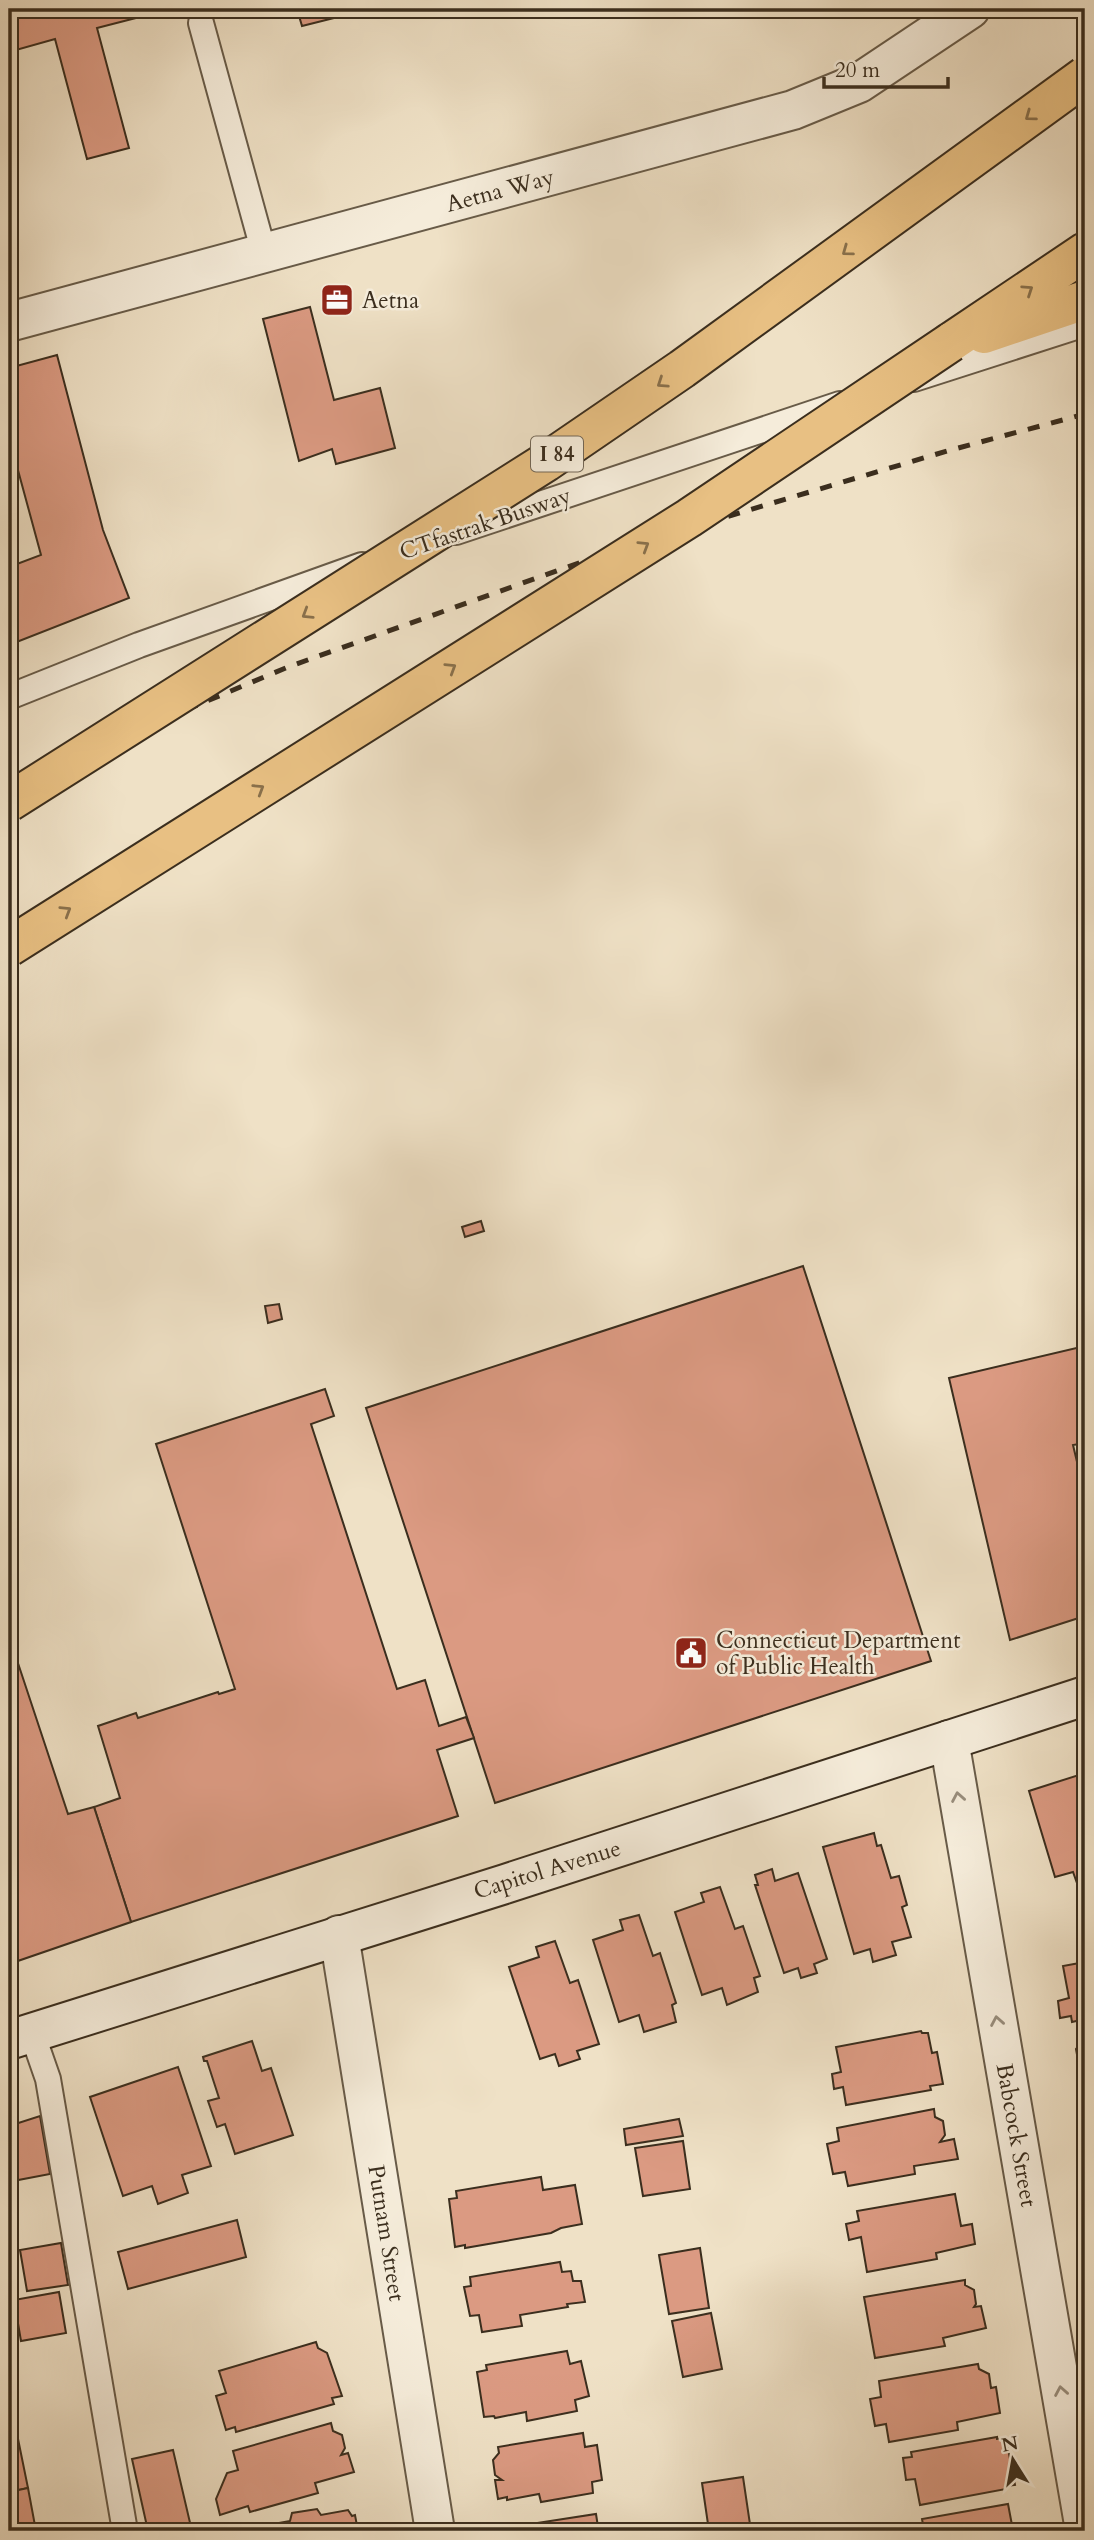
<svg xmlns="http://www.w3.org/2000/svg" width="1094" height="2540" viewBox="0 0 1094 2540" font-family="Cardo,serif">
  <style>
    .building { fill: #db9a82; stroke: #3b2e1e; stroke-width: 2 }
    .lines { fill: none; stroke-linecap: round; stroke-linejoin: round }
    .service-casing { stroke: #685b48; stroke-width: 28 }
    .minor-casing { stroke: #685b48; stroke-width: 42 }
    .secondary-casing { stroke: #3b2e1e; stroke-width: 42 }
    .motorway-casing { stroke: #3b2e1e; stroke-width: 42 }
    .service { stroke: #f5ecda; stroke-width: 24 }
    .minor { stroke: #f5ecda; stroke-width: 38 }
    .secondary { stroke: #f5ecda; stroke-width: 38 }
    .motorway { stroke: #e8c083; stroke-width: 38 }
    .rail { stroke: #3b2e1e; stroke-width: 5; stroke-dasharray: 12 12; stroke-linecap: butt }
    .motorway-bridge-casing { stroke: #3b2e1e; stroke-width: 42; stroke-linecap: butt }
    .motorway-bridge { stroke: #e8c083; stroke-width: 38 }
    .oneway { stroke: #89704b }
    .oneway2 { stroke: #988d7c }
    .labels { text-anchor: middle; stroke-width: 5; stroke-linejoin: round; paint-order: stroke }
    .shield { fill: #f5ecda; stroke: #736756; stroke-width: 2 }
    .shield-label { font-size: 21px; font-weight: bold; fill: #3b2e1e }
    .street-label { font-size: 23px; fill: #3b2e1e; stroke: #f5ecda }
    .poi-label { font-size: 23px; fill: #3b2e1e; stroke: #f5ecda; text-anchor: start }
  </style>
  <rect width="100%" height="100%" fill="#efe1c6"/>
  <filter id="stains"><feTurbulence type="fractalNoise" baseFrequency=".00286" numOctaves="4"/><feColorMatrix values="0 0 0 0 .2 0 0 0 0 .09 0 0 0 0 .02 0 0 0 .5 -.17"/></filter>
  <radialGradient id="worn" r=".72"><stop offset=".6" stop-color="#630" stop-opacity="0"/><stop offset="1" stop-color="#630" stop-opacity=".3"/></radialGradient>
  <g class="building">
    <path d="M9 9H171L97 28 129 148 87 159 55 39 9 52Z"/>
    <path d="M297 9H332L334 18 302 26Z"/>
    <path d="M310 307 334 400 380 388 395 448 336 464 332 449 299 461 263 319Z"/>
    <path d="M57 355 103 530 129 598 9 645V567L41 555 9 437V368Z"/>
    <path d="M481 1221 484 1231 465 1237 462 1227Z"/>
    <path d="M803 1266 931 1661 495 1803 366 1408Z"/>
    <path d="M279 1304 282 1319 268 1323 265 1306Z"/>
    <path d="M1085 1346V1443L1073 1445 1083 1487H1085V1616L1010 1640 949 1378Z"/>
    <path d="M325 1389 334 1416 311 1424 397 1689 425 1680 439 1726 466 1717 474 1738 437 1750 458 1816 131 1922 94 1807 120 1798 98 1726 136 1713 138 1718 218 1692 219 1694 235 1689 156 1444Z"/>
    <path d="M9 1636 68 1814 94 1807 131 1922 9 1964Z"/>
    <path d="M1085 1773V1883L1078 1886 1073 1872 1055 1877 1029 1791Z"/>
    <path d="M874 1833 877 1846 881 1845 891 1878 899 1876 907 1905 902 1907 911 1937 892 1942 896 1955 873 1962 870 1949 854 1954 823 1847Z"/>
    <path d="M772 1869 775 1881 798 1873 827 1959 814 1964 817 1973 801 1978 798 1968 784 1973 755 1885H758L755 1875Z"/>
    <path d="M720 1887 735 1929 743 1926 760 1976 754 1978 758 1992 727 2005 722 1988 702 1995 675 1912 704 1902 701 1893Z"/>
    <path d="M639 1915 653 1956 660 1953 676 2003 672 2005 676 2022 644 2032 639 2015 619 2022 593 1940 623 1930 620 1920Z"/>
    <path d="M555 1941 570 1983 578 1980 599 2044 577 2051 580 2059 559 2066 555 2054 540 2059 509 1967 539 1957 536 1947Z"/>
    <path d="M1085 1962V2019L1072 2022 1071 2016 1060 2018 1058 2001 1069 1998 1063 1966Z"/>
    <path d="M921 2031 922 2033H928L932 2053 937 2052 943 2084 930 2086 931 2090 846 2105 843 2087 834 2089 832 2074 841 2072 836 2047Z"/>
    <path d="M1085 2038V2070L1079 2066 1076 2049Z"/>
    <path d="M252 2041 262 2071 271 2068 293 2135 235 2154 225 2124 217 2127 208 2101 219 2098 207 2061H204L203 2057Z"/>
    <path d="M178 2067 211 2166 182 2175 188 2193 158 2204 152 2186 123 2196 90 2097Z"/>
    <path d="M934 2109 935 2117 943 2121 945 2135 940 2142 954 2139 958 2159 914 2166 915 2174 848 2186 845 2172 833 2174 827 2144 839 2141 837 2128Z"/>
    <path d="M40 2116 50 2174 13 2181 9 2152V2126Z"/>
    <path d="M679 2119 683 2136 626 2145 624 2129Z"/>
    <path d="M683 2141 690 2189 643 2196 635 2148Z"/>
    <path d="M541 2177 543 2190 575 2185 582 2224 561 2228 551 2233 465 2248V2245L455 2247 449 2199 457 2198 456 2191Z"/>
    <path d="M955 2194 961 2226 972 2224 975 2244 936 2253 937 2259 867 2272 861 2237 849 2240 846 2224 859 2221 857 2211Z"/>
    <path d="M237 2220 246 2257 128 2289 118 2252Z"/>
    <path d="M61 2243 68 2285 27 2291 20 2250Z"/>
    <path d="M700 2248 709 2308 669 2314 659 2255Z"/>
    <path d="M560 2262 562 2272 571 2271 573 2281H581L585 2302 567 2304 568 2307 520 2315 522 2326 482 2332 479 2315 470 2316 464 2287 471 2286 470 2277Z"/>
    <path d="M965 2280V2285L974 2290 976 2304 974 2307 981 2306 986 2328 943 2338 945 2346 875 2358 864 2297Z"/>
    <path d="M59 2292 66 2333 21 2341 14 2300Z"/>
    <path d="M711 2313 722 2369 683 2377 672 2321Z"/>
    <path d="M316 2342 318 2348 327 2353 342 2396 332 2398 334 2404 236 2432 235 2427 226 2430 216 2396 226 2393 219 2371Z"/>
    <path d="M567 2351 570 2364 581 2361 589 2396 575 2400 577 2411 527 2421 526 2412 495 2418 494 2416 484 2417 477 2372 487 2370 486 2365Z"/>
    <path d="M978 2364 979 2369 989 2374 991 2388 996 2387 1000 2413 957 2422 958 2430 889 2442 886 2424 875 2426 870 2399 881 2397 879 2381Z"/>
    <path d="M9 2365 14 2396 9 2397Z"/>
    <path d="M10 2396 17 2434 9 2435V2397Z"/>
    <path d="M331 2423 333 2431 342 2435 345 2448 341 2455 348 2453 354 2472 315 2483 318 2493 250 2512 248 2506 220 2515 216 2499 227 2473 238 2470 233 2451Z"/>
    <path d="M583 2433 585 2447 597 2445 602 2480 592 2482 593 2493 541 2502 539 2494 507 2500V2497L498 2499 495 2480H502L495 2475 493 2460 499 2453 498 2447Z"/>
    <path d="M17 2434 28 2488 9 2492V2435Z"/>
    <path d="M997 2437V2439L1006 2438 1015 2485 1006 2486V2489L920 2505 915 2479 906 2480 903 2458 912 2457 911 2452Z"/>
    <path d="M173 2450 191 2527 174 2531H148L132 2459Z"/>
    <path d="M743 2477 751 2531H709L702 2483Z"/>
    <path d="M28 2488 36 2531H9V2492Z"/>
    <path d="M1008 2504 1012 2525 1019 2524 1020 2531H914L924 2530 922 2519Z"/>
    <path d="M317 2509 321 2515 348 2510 352 2516 355 2515 358 2531H235L290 2521 292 2513Z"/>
    <path d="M596 2514 598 2527 610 2525 611 2531H512L511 2527Z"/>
  </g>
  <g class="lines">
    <defs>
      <g id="service">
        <path d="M201 23 264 253"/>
        <path d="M914 379 1085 324"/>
        <path d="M456 532 840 404"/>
        <path d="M9 697 139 645 362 565"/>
        <path d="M32 2033 48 2079 125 2531"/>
      </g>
      <g id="minor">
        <path d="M9 322 793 110 859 83 970 9"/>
        <path d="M949 1740 1085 2530"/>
        <path d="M339 1935 435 2531"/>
      </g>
      <path id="secondary" d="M9 2040 505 1884 1085 1696"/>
      <g id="motorway">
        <path d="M984 334 1085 300"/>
        <path d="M951 342 1085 252"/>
      </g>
    </defs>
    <use href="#service" class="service-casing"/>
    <use href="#minor" class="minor-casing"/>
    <use href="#secondary" class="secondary-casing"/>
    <use href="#motorway" class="motorway-casing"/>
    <use href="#service" class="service"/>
    <use href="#minor" class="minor"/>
    <use href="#secondary" class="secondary"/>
    <use href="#motorway" class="motorway"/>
    <path class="rail" d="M9 784 288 667 615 550 947 451 1085 414"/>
    <defs>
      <g id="motorway-bridge">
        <path d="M9 802 546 462 682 369 1085 76"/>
        <path d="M9 947 689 518 951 342"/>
      </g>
    </defs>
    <use href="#motorway-bridge" class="motorway-bridge-casing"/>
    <use href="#motorway-bridge" class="motorway-bridge"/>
  </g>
  <defs><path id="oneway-chevron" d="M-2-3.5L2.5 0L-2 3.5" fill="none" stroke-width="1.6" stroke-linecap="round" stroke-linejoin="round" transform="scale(1.75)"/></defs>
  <g class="oneway">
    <use href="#oneway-chevron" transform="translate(1030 116) rotate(144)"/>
    <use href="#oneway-chevron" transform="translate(847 251) rotate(144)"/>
    <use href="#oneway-chevron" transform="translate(1028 290) rotate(-34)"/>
    <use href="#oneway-chevron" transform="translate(662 383) rotate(146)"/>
    <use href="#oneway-chevron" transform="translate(644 546) rotate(-32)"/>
    <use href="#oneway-chevron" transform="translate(307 614) rotate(148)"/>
    <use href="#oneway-chevron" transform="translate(451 668) rotate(-32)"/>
    <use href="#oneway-chevron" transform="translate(259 789) rotate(-32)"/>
    <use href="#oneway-chevron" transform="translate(66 911) rotate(-32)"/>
  </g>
  <g class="oneway2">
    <use href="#oneway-chevron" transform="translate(958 1797) rotate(-100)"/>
    <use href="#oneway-chevron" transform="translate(997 2021) rotate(-100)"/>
    <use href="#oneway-chevron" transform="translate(1061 2391) rotate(-100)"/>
  </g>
  <defs>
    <symbol id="office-square" viewBox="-11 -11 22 22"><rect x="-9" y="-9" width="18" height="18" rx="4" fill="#8f2418" stroke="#f5ecda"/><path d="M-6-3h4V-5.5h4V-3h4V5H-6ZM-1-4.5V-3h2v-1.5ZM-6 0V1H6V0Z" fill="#fff"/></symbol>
    <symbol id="civic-square" viewBox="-11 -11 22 22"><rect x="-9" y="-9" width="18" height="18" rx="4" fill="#8f2418" stroke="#f5ecda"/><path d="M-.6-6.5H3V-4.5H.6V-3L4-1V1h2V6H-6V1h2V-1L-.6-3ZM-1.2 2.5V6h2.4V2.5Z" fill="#fff"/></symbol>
  </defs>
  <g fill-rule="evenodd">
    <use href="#office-square" x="318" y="281" width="38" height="38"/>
    <use href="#civic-square" x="672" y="1634" width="38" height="38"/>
  </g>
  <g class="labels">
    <rect class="shield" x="531" y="436.5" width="52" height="35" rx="5"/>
    <g class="shield-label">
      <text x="557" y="461">I 84</text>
    </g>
    <g class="street-label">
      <text transform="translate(500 190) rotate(-15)" y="8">Aetna Way</text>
      <text transform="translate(485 523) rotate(-19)" y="8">CTfastrak Busway</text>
      <text transform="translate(547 1869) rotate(-17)" y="8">Capitol Avenue</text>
      <text transform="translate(1017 2135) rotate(80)" y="8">Babcock Street</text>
      <text transform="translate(387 2233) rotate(81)" y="8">Putnam Street</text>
    </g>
    <g class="poi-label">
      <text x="362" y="308">Aetna</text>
      <text x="716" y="1648">Connecticut Department<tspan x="716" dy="26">of Public Health</tspan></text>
    </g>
  </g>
  <rect width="1094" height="2540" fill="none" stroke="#efe1c6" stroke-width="35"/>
  <rect x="10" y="10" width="1073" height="2519" fill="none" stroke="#3b2e1e" stroke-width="3.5"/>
  <rect x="18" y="18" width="1059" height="2505" fill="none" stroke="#3b2e1e" stroke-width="2"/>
  <g transform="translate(1013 2460) rotate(349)" stroke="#f5ecda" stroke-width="5" paint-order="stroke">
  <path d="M0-5L12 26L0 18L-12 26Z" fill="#3b2e1e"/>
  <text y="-10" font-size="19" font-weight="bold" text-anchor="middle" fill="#3b2e1e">N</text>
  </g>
  <path d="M824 77v10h124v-10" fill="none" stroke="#3b2e1e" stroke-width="3.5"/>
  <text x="835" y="77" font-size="21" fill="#3b2e1e" stroke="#f5ecda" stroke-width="5" paint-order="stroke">20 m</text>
  <rect width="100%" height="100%" filter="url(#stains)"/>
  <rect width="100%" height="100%" fill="url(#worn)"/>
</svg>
